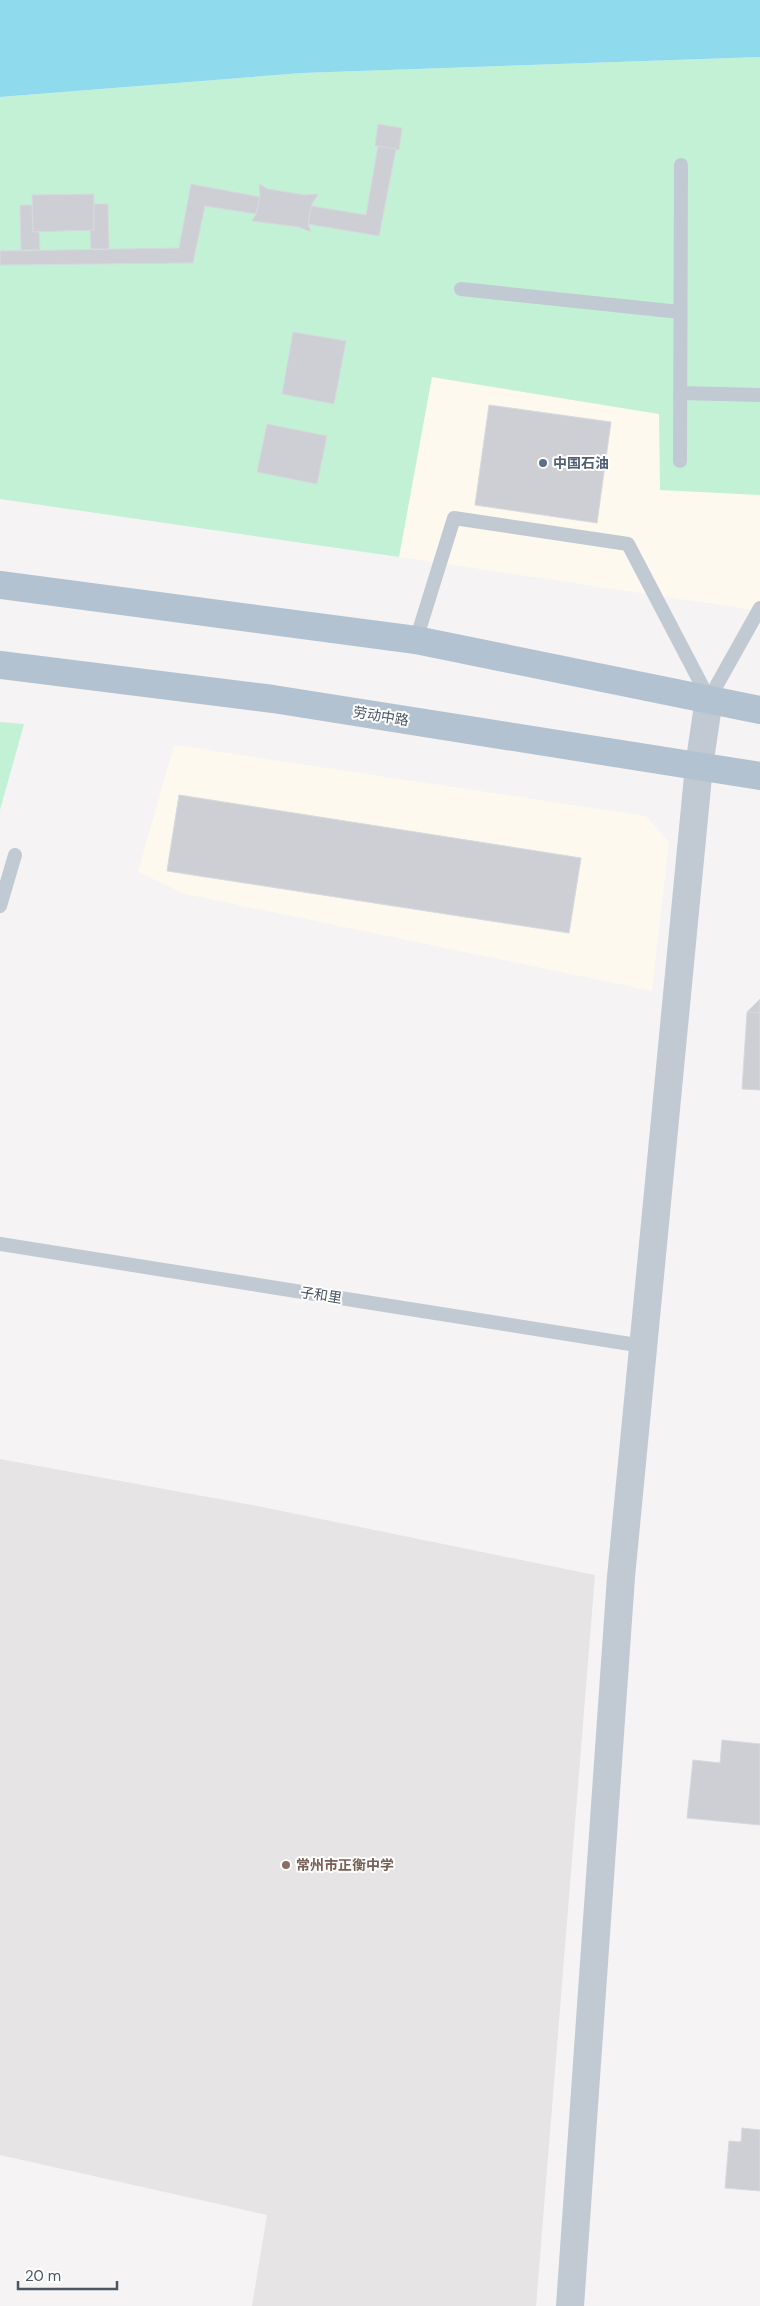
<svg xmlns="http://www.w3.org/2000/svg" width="760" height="2306" viewBox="0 0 760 2306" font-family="'DM Sans','Noto Sans SC',sans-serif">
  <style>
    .commercial { fill: #fdf9ef }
    .education { fill: #e6e4e5 }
    .green { fill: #c3f1d5 }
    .water { fill: #90daee }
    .building { fill: #cdcfd5; stroke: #d7d9de }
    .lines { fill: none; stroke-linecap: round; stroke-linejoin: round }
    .lane { stroke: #c1cad2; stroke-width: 14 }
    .street { stroke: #c1cad2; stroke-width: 28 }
    .primary { stroke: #b3c2d1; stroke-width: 28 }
    .service-dot { fill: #5c6f8a; stroke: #fff; stroke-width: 2 }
    .education-dot { fill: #8d6e63; stroke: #fff; stroke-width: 2 }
    .labels { text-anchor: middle; stroke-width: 4; stroke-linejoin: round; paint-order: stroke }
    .service-label { font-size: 14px; font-weight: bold; fill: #4e5e75; stroke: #fff; text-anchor: start }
    .street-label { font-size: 14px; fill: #4a5661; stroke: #fff }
    .education-label { font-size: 14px; font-weight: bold; fill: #785e54; stroke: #fff; text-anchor: start }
  </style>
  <rect width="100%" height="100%" fill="#f5f3f3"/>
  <g class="commercial">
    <path d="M431 377 660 414V490L760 495V611L399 557Z"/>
    <path d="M174 745 646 816 669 842 652 991 185 894 138 872Z"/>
  </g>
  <path class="education" d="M0 1459 257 1506 595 1575 536 2306H252L267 2215 0 2155Z"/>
  <g class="green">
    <path d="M760 57V495L660 490 659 414 432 377 399 557 0 499V97L302 73Z"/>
    <path d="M0 722 24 724 0 810Z"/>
  </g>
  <path class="water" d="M0 0H760V57L302 73 0 97Z"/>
  <g class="building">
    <path d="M378 124 402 128 399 150 375 146Z"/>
    <path d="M378 146 396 149 379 236 308 224 311 206 366 215Z"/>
    <path d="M191 184 260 197 256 214 205 206 193 263 0 265V251L179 248Z"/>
    <path d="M259 184 268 189 305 195 318 194 311 206 308 224 311 232 299 227 252 221 256 214 260 197Z"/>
    <path d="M94 194V230L33 232 32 195Z"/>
    <path d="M94 204H108L109 249H91L90 230H94Z"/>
    <path d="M20 205H32L33 232H39L40 250H21Z"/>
    <path d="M293 332 346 341 334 404 282 394Z"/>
    <path d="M489 405 611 422 597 523 475 505Z"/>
    <path d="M267 424 327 436 317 484 257 472Z"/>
    <path d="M179 795 581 858 569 933 167 871Z"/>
    <path d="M760 999V1013L747 1012Z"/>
    <path d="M747 1012 760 1013V1090L742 1089Z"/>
    <path d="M722 1740 760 1744V1825L687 1818 693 1760 720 1763Z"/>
    <path d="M742 2128 760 2130V2191L725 2188 729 2141 741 2142Z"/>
  </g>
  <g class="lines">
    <g class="lane">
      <path d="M461 289 680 312"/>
      <path d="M680 393 760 395"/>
      <path d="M680 461 681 165"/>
      <path d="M416 640 454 518 628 544 709 699"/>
      <path d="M709 699 760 608"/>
      <path d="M0 906 15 855"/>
      <path d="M0 1244 643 1346"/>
    </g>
    <path class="street" d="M570 2306 621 1577 699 766 709 699"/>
    <g class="primary">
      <path d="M0 585 416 640 760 710"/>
      <path d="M0 665 273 699 760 776"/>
    </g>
  </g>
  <circle class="service-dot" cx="543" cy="463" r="5"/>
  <circle class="education-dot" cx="286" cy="1865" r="5"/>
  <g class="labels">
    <g class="service-label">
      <text x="553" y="468">中国石油</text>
    </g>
    <g class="street-label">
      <text transform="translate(381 716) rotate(9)" y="5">劳动中路</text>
      <text transform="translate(321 1295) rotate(9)" y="5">子和里</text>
    </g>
    <g class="education-label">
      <text x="296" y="1870">常州市正衡中学</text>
    </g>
  </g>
  <path d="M18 2281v8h99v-8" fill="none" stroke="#4a5661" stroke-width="2.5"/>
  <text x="25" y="2281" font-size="15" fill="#4a5661" stroke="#ffffff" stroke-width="4" paint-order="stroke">20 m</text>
</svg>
